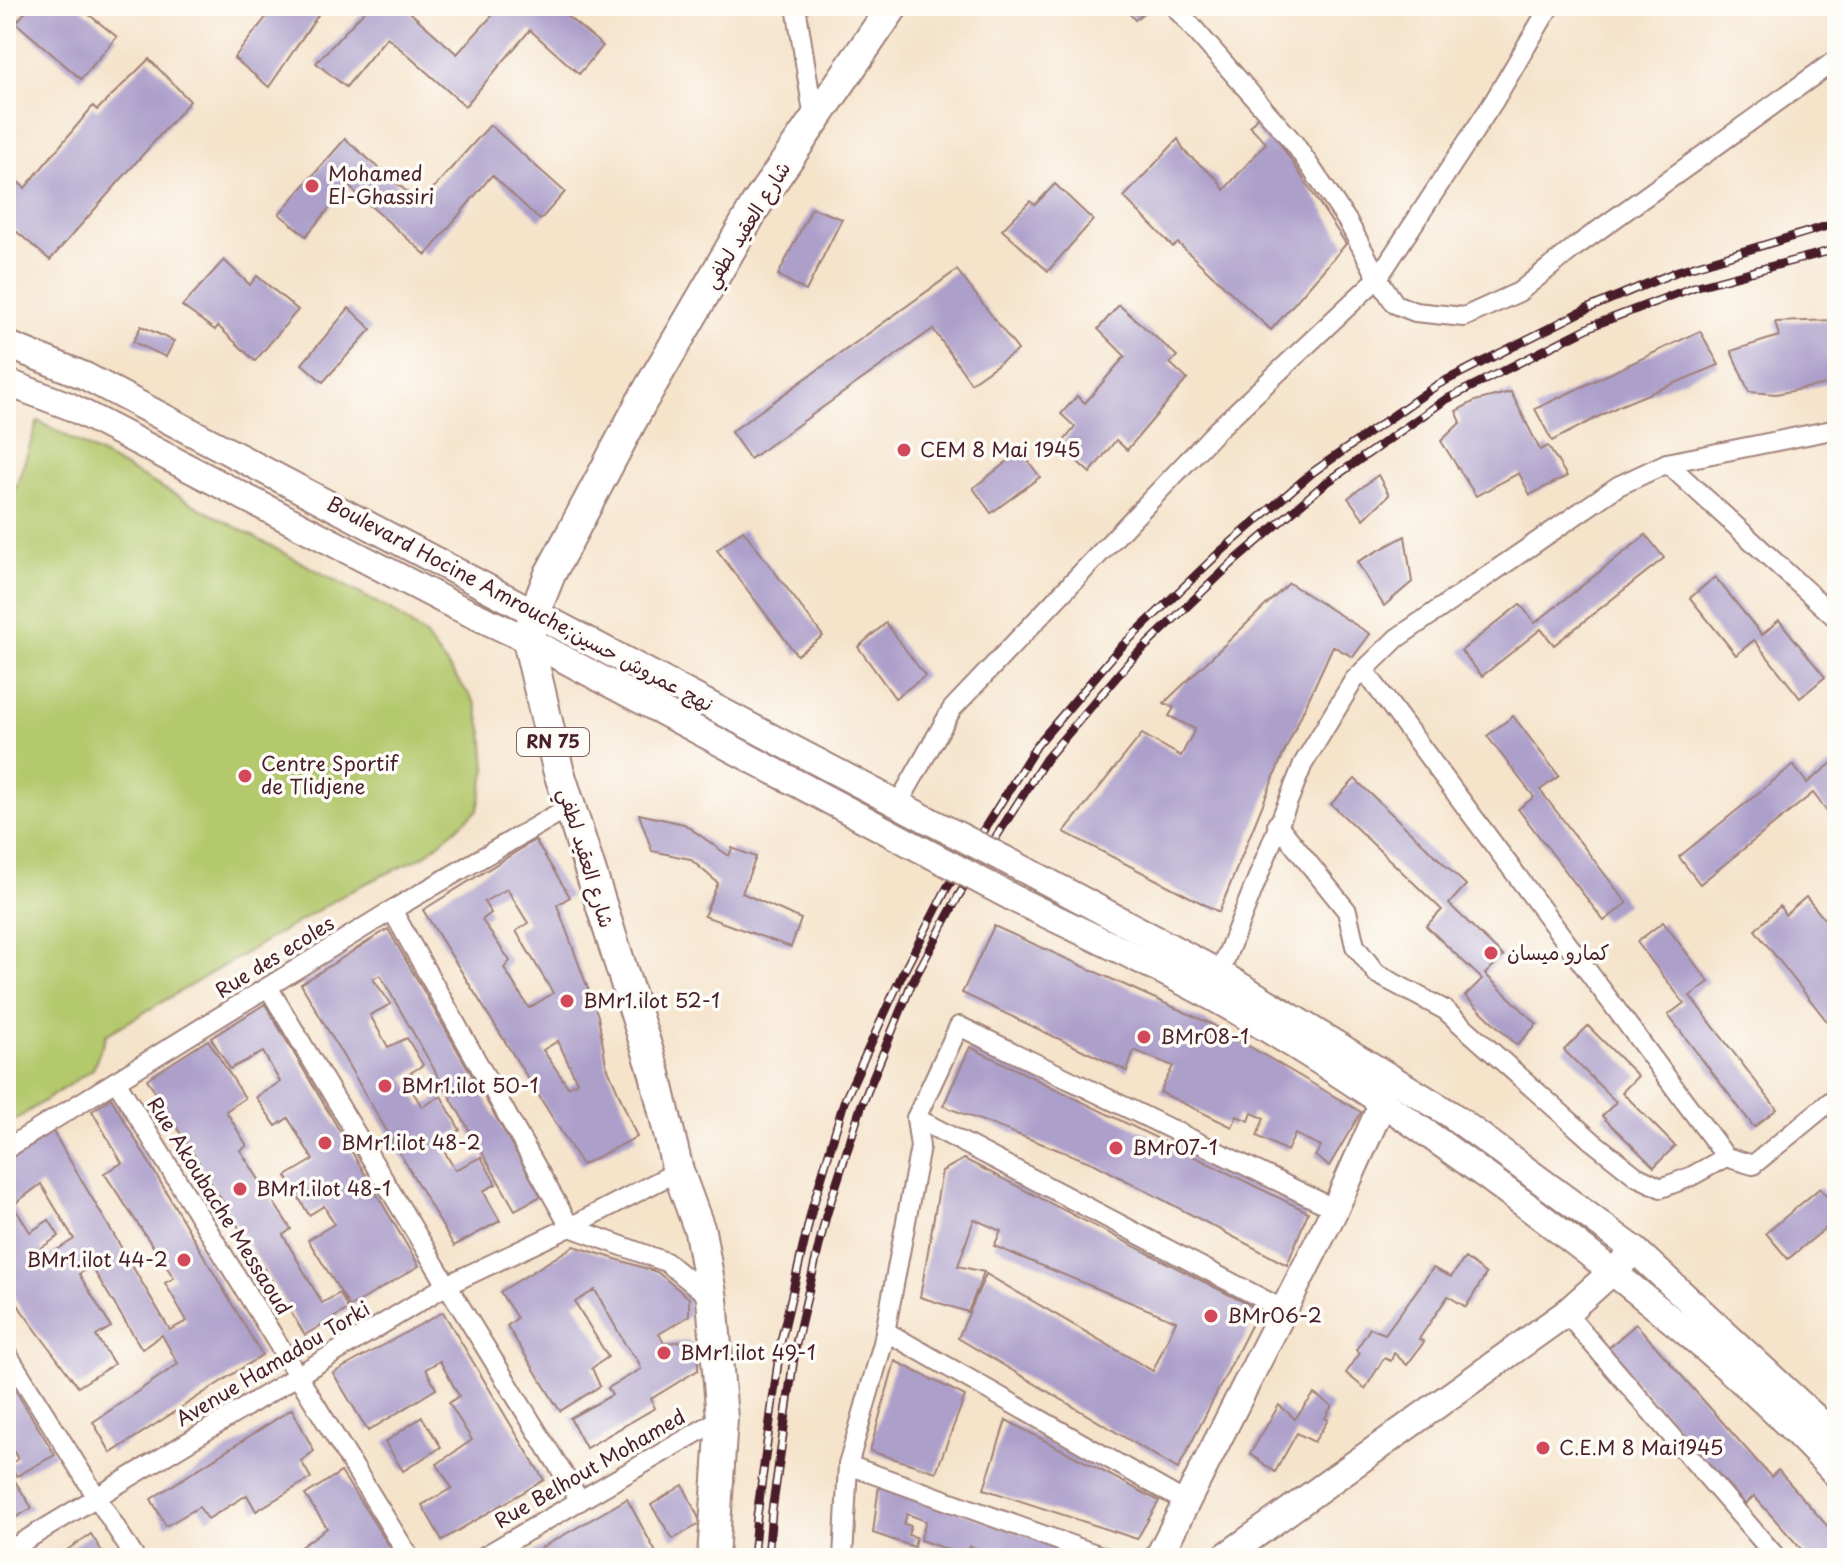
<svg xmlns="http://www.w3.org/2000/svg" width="1843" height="1564" viewBox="0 0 1843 1564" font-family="'Playpen Sans','Playpen Sans Arabic',sans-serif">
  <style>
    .green { fill: #b4c86c; stroke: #7f744c; stroke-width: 2 }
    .building { fill: #ac9fca; fill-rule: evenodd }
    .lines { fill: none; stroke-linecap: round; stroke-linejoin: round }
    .street-casing { stroke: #a0817a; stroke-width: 22 }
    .secondary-casing { stroke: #a0817a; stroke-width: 30 }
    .primary-casing { stroke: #a0817a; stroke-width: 34 }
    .street { stroke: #fff; stroke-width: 18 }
    .secondary { stroke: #fff; stroke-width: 26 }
    .primary { stroke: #fff; stroke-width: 30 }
    .rail-casing { stroke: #4a1f2b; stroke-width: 9 }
    .rail { stroke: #fdfcf7; stroke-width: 6; stroke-dasharray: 18; stroke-linecap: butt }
    .secondary-bridge-casing { stroke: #a0817a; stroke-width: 30; stroke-linecap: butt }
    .secondary-bridge { stroke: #fff; stroke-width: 26 }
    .poi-dot { fill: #d1495b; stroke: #fdfcf7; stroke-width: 3 }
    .labels { text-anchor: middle; stroke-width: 7; stroke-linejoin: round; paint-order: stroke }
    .shield { fill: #fdfcf7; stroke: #806168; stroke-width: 2 }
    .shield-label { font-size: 18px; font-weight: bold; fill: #4a1f2b }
    .poi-label { font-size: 20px; fill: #4a1f2b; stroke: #fdfcf7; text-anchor: start }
    .street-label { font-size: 20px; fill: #4a1f2b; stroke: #fdfcf7 }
  </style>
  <rect width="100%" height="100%" fill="#fdfcf7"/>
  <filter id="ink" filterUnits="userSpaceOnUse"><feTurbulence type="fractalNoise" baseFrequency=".0125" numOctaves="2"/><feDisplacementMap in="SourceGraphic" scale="16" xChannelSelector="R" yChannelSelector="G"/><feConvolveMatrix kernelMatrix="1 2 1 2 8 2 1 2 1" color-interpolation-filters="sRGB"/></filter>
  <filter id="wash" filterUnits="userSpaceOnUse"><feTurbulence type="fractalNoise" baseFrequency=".006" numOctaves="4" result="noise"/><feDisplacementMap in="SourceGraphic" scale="32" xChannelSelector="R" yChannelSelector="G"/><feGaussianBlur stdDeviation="1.8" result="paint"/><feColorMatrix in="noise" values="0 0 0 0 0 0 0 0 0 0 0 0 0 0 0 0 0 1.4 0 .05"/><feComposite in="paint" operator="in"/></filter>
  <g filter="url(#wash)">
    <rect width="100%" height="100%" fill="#f5e3ca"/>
    <path class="green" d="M38 421 396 613 425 636 476 704 483 733 486 769 478 810 424 856 354 889 106 1035 93 1069 6 1126V517Z"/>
    <g id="blocks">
      <g class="building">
        <path d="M30 6H78L117 37 81 79 16 23Z"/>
        <path d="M275 6H324L269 87 234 58Z"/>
        <path d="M369 6H403L457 54 501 6H555L603 46 579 74 530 30 465 106 387 37 346 87 316 63Z"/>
        <path d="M1123 6H1151L1135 20Z"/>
        <path d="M149 59 190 101 50 260 10 226 6 228V172L25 188 93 106 97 110Z"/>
        <path d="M1260 113 1346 244 1271 330 1178 243 1173 247 1124 197 1178 139 1185 152 1217 179 1224 190 1266 143 1250 126Z"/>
        <path d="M490 125 565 192 540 220 492 175 426 255 348 186 306 236 279 214 345 139 420 203Z"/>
        <path d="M1055 184 1093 220 1048 271 1002 230 1030 201 1035 205Z"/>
        <path d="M812 208 842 219 806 291 778 275Z"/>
        <path d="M224 260 250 285 257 276 298 310 255 361 218 326 215 330 182 306Z"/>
        <path d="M957 270 1018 350 971 383 933 329 750 459 731 432Z"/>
        <path d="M1119 305 1177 356 1170 363 1187 379 1127 450 1116 440 1090 473 1060 446 1075 427 1061 414 1077 396 1085 403 1125 356 1098 329Z"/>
        <path d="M349 308 371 329 323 382 302 364Z"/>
        <path d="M1837 320V382L1776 394 1749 392 1731 351 1779 336 1775 322Z"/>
        <path d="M141 326 174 341 166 357 133 342Z"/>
        <path d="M1700 331 1719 365 1619 406 1552 441 1535 409Z"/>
        <path d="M1511 392 1540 450 1548 446 1567 476 1530 495 1519 473 1476 496 1441 441 1461 422 1456 411 1475 401Z"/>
        <path d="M1021 451 1040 477 991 513 973 488Z"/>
        <path d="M1378 475 1389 495 1364 519 1348 498Z"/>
        <path d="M743 530 823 636 797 655 717 550Z"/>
        <path d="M1646 535 1664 558 1554 645 1541 629 1482 676 1461 651 1520 604 1535 623Z"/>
        <path d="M1405 536 1412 582 1384 606 1357 562Z"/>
        <path d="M1715 577 1762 635 1779 620 1825 677 1800 698 1754 640 1736 655 1690 598Z"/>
        <path d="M1289 583 1370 634 1353 657 1333 646 1282 757 1219 912 1064 832 1142 734 1181 756 1195 729 1169 716 1174 708 1164 703Z"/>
        <path d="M886 623 925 676 895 698 858 647Z"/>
        <path d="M1513 716 1559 776 1540 790 1627 903 1604 921 1518 809 1534 797 1487 736Z"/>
        <path d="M1837 759V807L1829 814 1813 793 1700 884 1679 857 1793 765 1807 783Z"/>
        <path d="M1355 779 1466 885 1449 904 1503 956 1485 974 1537 1024 1517 1045 1465 996 1482 979 1426 926 1442 910 1331 804Z"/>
        <path d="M639 814 684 824 729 856 732 848 756 857 742 893 801 919 791 947 704 916 718 883 690 859 652 851Z"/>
        <path d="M535 840 570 897 557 905 598 1016 606 1064 637 1137 582 1165 423 910ZM507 889 528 923 516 931 553 993 529 1008 504 968 510 961 482 920 491 913 484 902ZM558 1041 577 1082 568 1087 543 1050Z"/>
        <path d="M1806 897 1837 934V1034L1755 930 1780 906 1785 915Z"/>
        <path d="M1663 922 1709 982 1690 996 1777 1109 1754 1127 1668 1015 1684 1003 1637 942Z"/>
        <path d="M994 926 1211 1024 1361 1112 1329 1166 1315 1156 1321 1146 1295 1134 1287 1151 1257 1136 1264 1118 1252 1113 1249 1121 1237 1116 1232 1127 1160 1092 1173 1066 1134 1050 1127 1071 962 993Z"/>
        <path d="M388 929 541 1196 515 1210 380 975 373 979 391 1004 370 1015 388 1047 407 1038 423 1065 404 1077 422 1107 441 1096 460 1130 439 1142 455 1170 481 1157 496 1184 483 1191 500 1221 454 1246 301 984Z"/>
        <path d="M265 1004 419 1266 350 1307 308 1240 334 1224 324 1206 309 1215 286 1176 313 1160 288 1118 276 1126 256 1097 280 1082 263 1052 230 1069 211 1038Z"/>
        <path d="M1588 1026 1638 1076 1622 1092 1675 1146 1654 1167 1602 1116 1616 1102 1564 1050Z"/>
        <path d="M208 1040 245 1098 226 1111 247 1146 240 1150 291 1229 283 1235 322 1303 340 1293 348 1309 305 1335 147 1079Z"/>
        <path d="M970 1047 1308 1212 1287 1265 1095 1164 943 1106Z"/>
        <path d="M111 1098 262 1355 111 1453 93 1422 178 1364 162 1335 142 1349 91 1266 79 1274 111 1327 96 1336 114 1364 78 1387 22 1311 6 1284V1161L53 1132 170 1330 187 1321 165 1283 174 1278 104 1173 122 1163 92 1111ZM41 1184 74 1239 46 1257 41 1248 59 1236 49 1220 30 1232 13 1205Z"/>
        <path d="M964 1159 1259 1310 1178 1469 958 1338 986 1274 1153 1371 1176 1321 994 1246 1001 1231 974 1219 958 1266 984 1272 968 1312 920 1297 942 1171Z"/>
        <path d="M1820 1188 1837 1209V1219L1788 1259 1766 1233Z"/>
        <path d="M574 1246 657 1272 689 1298V1316L659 1334 664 1343 687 1341 693 1346 698 1360V1370L651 1399 655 1408 586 1448 570 1418 612 1395 608 1388 641 1369 638 1361 625 1344 595 1290 575 1302 608 1357 592 1368 600 1386 560 1411 507 1326 517 1318 500 1292Z"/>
        <path d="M1465 1258 1486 1274 1466 1307 1448 1296 1419 1339 1424 1342 1407 1365 1394 1353 1391 1361 1384 1358 1365 1389 1346 1373 1360 1353 1356 1350 1370 1328 1385 1334 1433 1268 1451 1277Z"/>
        <path d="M443 1312 544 1480 442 1540 422 1505 452 1488 437 1464 472 1440 449 1403 459 1396 440 1361 426 1369 436 1389 368 1431 333 1373Z"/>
        <path d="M1636 1324 1771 1477 1778 1470 1837 1537V1558H1809L1754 1496 1745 1504 1607 1349Z"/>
        <path d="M895 1361 965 1396 936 1472 870 1451Z"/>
        <path d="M6 1375 55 1455 17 1476 9 1465 18 1459 6 1439Z"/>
        <path d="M1314 1394 1332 1406 1325 1418 1328 1420 1314 1442 1297 1433 1275 1472 1250 1454 1279 1405 1295 1419Z"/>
        <path d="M292 1409 314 1451 301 1461 311 1478 256 1511 247 1495 208 1519 199 1507 166 1526 151 1499Z"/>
        <path d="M422 1417 441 1447 403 1471 385 1442Z"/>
        <path d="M1006 1420 1159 1501 1137 1539 984 1489Z"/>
        <path d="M6 1467 32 1508 6 1523Z"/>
        <path d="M341 1472 397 1558H285L327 1528 305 1495Z"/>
        <path d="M879 1484 1093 1558H988L989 1552 969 1546 967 1556 920 1540 926 1521 907 1514 904 1524 911 1526 908 1535 916 1537 914 1547 873 1533Z"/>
        <path d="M683 1485 701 1523 673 1539 651 1505Z"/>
        <path d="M627 1499 659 1558H523L594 1518Z"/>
        <path d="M91 1534 106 1558H55Z"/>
      </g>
    </g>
  </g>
  <g filter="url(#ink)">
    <use href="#blocks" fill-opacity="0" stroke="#a0817a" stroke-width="2"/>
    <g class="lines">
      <defs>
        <g id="street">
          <path d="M796 6 814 119"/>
          <path d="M1174 6 1294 143 1348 222 1378 278 1395 304 1415 312 1464 317 1519 292 1575 247 1837 59"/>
          <path d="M1667 463 1837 619"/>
          <path d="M1364 670 1726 1157 1753 1165 1837 1096"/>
          <path d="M898 804 952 709 1217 430 1378 278 1494 101 1550 6"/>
          <path d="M1277 824 1347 911 1355 946 1377 974 1445 1010 1592 1141 1636 1176 1661 1188 1690 1177 1726 1157"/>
          <path d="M392 910 570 1227 666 1262 712 1299"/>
          <path d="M1216 982 1303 764 1354 680 1397 638 1618 486 1667 463 1837 429"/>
          <path d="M268 987 447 1285 580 1501"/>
          <path d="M116 1081 410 1558"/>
          <path d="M916 1118 1284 1310"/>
          <path d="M6 1149 392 910 569 807"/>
          <path d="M1566 1313 1777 1558"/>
          <path d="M885 1331 1187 1503"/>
          <path d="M6 1352 135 1558"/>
          <path d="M848 1465 1107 1558"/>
          <path d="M6 1552 447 1285 570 1227 678 1171"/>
          <path d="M481 1558 722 1418"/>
          <path d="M843 1558 848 1465 883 1343 920 1147 916 1118 959 1026 1335 1209"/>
        </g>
        <g id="secondary">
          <path d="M6 344 85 376 928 820"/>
          <path d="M6 382 69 406 453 605 528 640 909 843"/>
          <path d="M1031 873 1219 973 1450 1114 1635 1250 1837 1438"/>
          <path d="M1017 900C1082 932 1149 962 1212 997 1324 1059 1429 1133 1531 1209 1638 1290 1746 1376 1837 1475"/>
          <path d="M1158 1558 1335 1209 1383 1102"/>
          <path d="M1223 1558 1566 1313 1624 1261"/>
        </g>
        <path id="primary" d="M713 1558 722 1418 712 1299 700 1231 678 1171 655 1074 558 769 528 640 534 614 550 574 642 401 756 205 893 6"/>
      </defs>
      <use href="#street" class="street-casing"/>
      <use href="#secondary" class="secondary-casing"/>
      <use href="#primary" class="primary-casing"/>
      <use href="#street" class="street"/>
      <use href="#secondary" class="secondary"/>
      <use href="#primary" class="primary"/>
      <defs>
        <g id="rail">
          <path d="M753 1558 757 1516 781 1341 812 1209 844 1102 902 975 947 888 1037 745 1118 650 1219 553 1313 472 1437 385 1589 308 1678 271 1837 223"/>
          <path d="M768 1558 772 1511 796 1344 826 1216 861 1107 911 985 959 895 1046 759 1130 661 1230 565 1323 485 1445 400 1594 325 1694 287 1837 249"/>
        </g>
      </defs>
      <use href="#rail" class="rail-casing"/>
      <use href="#rail" class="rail"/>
      <defs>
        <g id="secondary-bridge">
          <path d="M928 820 1031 873"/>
          <path d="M909 843 1017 900"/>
        </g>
      </defs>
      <use href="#secondary-bridge" class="secondary-bridge-casing"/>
      <use href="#secondary-bridge" class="secondary-bridge"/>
    </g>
  </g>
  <g class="poi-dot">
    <circle cx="312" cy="186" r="8"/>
    <circle cx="904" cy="450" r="8"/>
    <circle cx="245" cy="776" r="8"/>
    <circle cx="1491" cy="953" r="8"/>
    <circle cx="567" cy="1001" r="8"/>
    <circle cx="1144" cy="1037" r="8"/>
    <circle cx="385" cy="1086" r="8"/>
    <circle cx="325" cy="1143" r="8"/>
    <circle cx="1116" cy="1148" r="8"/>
    <circle cx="240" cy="1189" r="8"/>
    <circle cx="184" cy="1260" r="8"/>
    <circle cx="1211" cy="1316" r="8"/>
    <circle cx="664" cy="1353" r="8"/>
    <circle cx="1543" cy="1448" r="8"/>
  </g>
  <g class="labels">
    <rect class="shield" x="517" y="728" width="72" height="28" rx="6"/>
    <g class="shield-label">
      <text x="553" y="748">RN 75</text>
    </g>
    <g class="poi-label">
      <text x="328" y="181">Mohamed<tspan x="328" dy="23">El-Ghassiri</tspan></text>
      <text x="920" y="457">CEM 8 Mai 1945</text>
      <text x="261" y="771">Centre Sportif<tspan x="261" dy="23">de Tlidjene</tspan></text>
      <text x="1507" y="960">كمارو ميسان</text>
      <text x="583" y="1008">BMr1.ilot 52-1</text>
      <text x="1160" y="1044">BMr08-1</text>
      <text x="401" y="1093">BMr1.ilot 50-1</text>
      <text x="341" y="1150">BMr1.ilot 48-2</text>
      <text x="1132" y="1155">BMr07-1</text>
      <text x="256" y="1196">BMr1.ilot 48-1</text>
      <text x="168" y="1267" text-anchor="end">BMr1.ilot 44-2</text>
      <text x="1227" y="1323">BMr06-2</text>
      <text x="680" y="1360">BMr1.ilot 49-1</text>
      <text x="1559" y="1455">C.E.M 8 Mai1945</text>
    </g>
    <g class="street-label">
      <text transform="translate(747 225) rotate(-58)" y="7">شارع العقيد لطفي</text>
      <text transform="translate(520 604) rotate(28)" y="7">Boulevard Hocine Amrouche;نهج عمروش حسين</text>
      <text transform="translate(586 858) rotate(73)" y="7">شارع العقيد لطفي</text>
      <text transform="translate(275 957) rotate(-32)" y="7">Rue des ecoles</text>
      <text transform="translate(219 1206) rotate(58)" y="7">Rue Akoubache Messaoud</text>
      <text transform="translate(273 1364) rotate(-31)" y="7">Avenue Hamadou Torki</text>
      <text transform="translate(590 1469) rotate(-30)" y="7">Rue Belhout Mohamed</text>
    </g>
  </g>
  <rect width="1843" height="1564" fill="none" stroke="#fdfcf7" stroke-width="32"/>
</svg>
